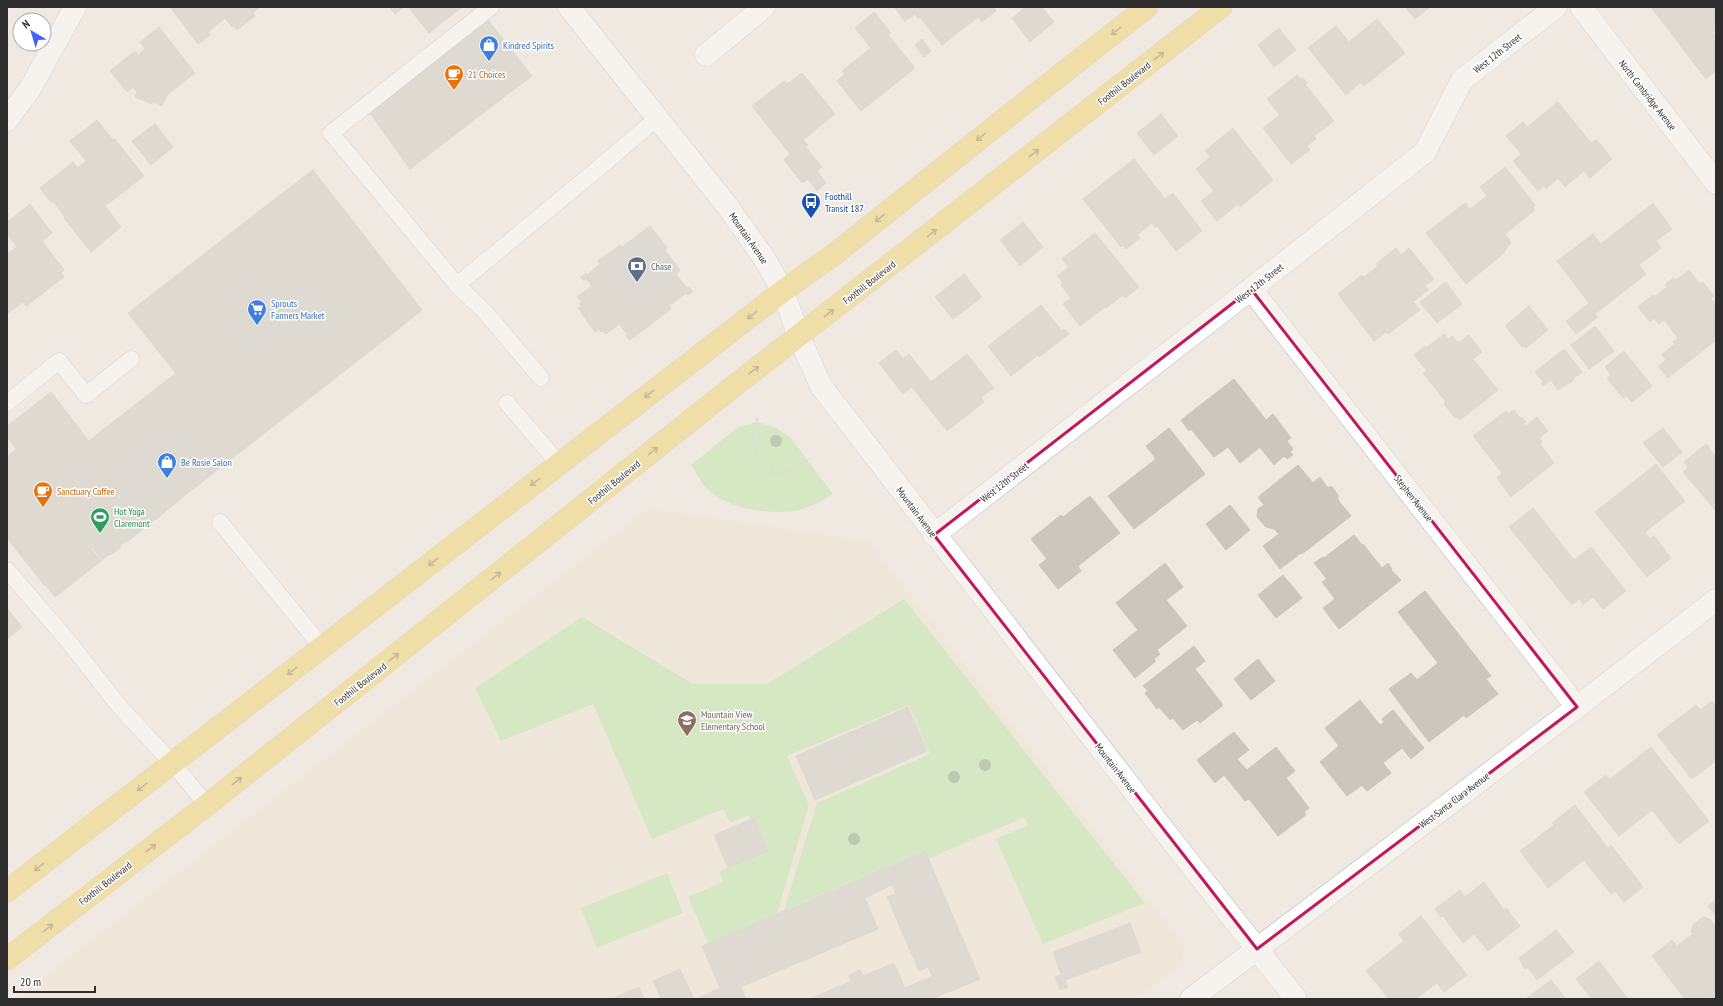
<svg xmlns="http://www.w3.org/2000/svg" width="1723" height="1006" viewBox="0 0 1723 1006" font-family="'PT Sans Narrow',sans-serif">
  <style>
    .education { fill: #f0e6d1 }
    .green { fill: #b6e59e }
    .building { fill: #cbc7bf; stroke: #cbc5ba }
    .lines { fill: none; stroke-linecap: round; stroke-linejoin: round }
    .lane-casing { stroke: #b4b7c1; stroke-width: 17 }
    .street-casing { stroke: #b4b7c1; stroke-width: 23 }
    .secondary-casing { stroke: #b4b7c1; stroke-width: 23 }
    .primary-casing { stroke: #c9c9c9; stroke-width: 23 }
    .path { stroke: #c9c9c9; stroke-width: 2.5; stroke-dasharray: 3 2; stroke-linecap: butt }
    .lane { stroke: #fff; stroke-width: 16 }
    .street { stroke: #fff; stroke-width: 22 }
    .secondary { stroke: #fff; stroke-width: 22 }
    .primary { stroke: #f2d163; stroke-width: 22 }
    .tree { fill: #84a574 }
    .oneway { stroke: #908048 }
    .marked { fill: none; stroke: #c2185b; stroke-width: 3; stroke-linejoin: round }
    .labels { text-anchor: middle; stroke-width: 3; stroke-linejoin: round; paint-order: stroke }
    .shop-label { font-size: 10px; fill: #366cbe; stroke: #fff; text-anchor: start }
    .street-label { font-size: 10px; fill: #2e2e2e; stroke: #fff }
    .food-label { font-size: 10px; fill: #c56008; stroke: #fff; text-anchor: start }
    .transit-label { font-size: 10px; fill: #164399; stroke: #fff; text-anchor: start }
    .service-label { font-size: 10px; fill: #4e5e75; stroke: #fff; text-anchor: start }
    .leisure-label { font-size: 10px; fill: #27864d; stroke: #fff; text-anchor: start }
    .education-label { font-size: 10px; fill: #785e54; stroke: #fff; text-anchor: start }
  </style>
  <rect width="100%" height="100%" fill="#efe9e1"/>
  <path class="education" d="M648 508 869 541 1176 934 1184 947 1182 959 1176 969 1137 999H15Z"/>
  <g class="green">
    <path d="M757 422 774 427 791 438 833 494C821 501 808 509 794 511 768 515 725 508 706 488 700 481 696 472 691 465L738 427Z"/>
    <path d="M904 599 1145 903 1043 944 996 839 1028 825 1024 817 928 859 924 851 784 910 817 803 930 754 909 705 787 756 809 805 777 914 708 943 688 897 723 882 719 871 764 852 749 815 730 823 723 809 652 839 593 704 501 741 475 688 582 617 693 684H767Z"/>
    <path d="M667 873 683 913 597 948 581 908Z"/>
  </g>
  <g class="building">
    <path d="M170 7H260L253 13 255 16 237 30 234 26 232 27 225 18 208 32 210 35 198 44Z"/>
    <path d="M389 7H404L395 14Z"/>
    <path d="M408 7H462L429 33Z"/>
    <path d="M894 7H993L996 11 982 22 978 17 942 45 920 17 918 18 915 14 905 21Z"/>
    <path d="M1026 7H1042L1054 22 1030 42 1012 18Z"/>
    <path d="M1405 7H1430L1415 19Z"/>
    <path d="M1651 7H1716V30L1712 32 1716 37V71L1706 79Z"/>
    <path d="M874 12 891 33 888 35 915 68 861 111 837 81 845 74 842 71 871 48 855 28Z"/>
    <path d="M1377 19 1405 53 1364 86 1361 82 1346 95 1308 48 1336 26 1349 42Z"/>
    <path d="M488 20 532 76 491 107 448 52Z"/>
    <path d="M159 27 195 73 167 95 162 106 153 102 152 104 135 97 137 92 133 87 127 92 110 71 135 51 138 55 145 49 140 42Z"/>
    <path d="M1279 28 1296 50 1274 67 1258 45Z"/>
    <path d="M922 39 931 51 924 57 915 45Z"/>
    <path d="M448 52 491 107 461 130 418 74Z"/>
    <path d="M802 73 835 114 803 140 808 145 806 147 822 167 817 171 826 183 817 191 808 179 802 183 784 160 790 154 752 106 784 81 787 84Z"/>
    <path d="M418 74 461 130 410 169 369 112Z"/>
    <path d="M1297 75 1301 79 1303 78 1307 83 1305 84 1334 121 1314 136 1316 139 1307 146 1310 150 1291 164 1263 128 1280 115 1267 99Z"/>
    <path d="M1558 102 1591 143 1596 139 1612 159 1590 178 1584 171 1565 187 1558 178 1546 189 1544 186 1538 191 1513 161 1521 154 1506 136 1523 122 1527 127Z"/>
    <path d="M1161 114 1178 136 1154 155 1137 133Z"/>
    <path d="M97 120 113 140 115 139 144 176 105 206 121 227 91 252 64 218 65 217 54 202 52 203 40 188 73 162 78 168 86 161 70 141Z"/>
    <path d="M155 124 173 147 151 165 132 141Z"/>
    <path d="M1233 128 1273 180 1240 207 1238 204 1217 221 1201 201 1214 191 1196 169 1210 157 1205 151Z"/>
    <path d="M1134 159 1165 199 1173 193 1202 231 1176 251 1157 226 1155 228 1152 223 1137 235 1140 238 1126 249 1123 245 1121 247 1083 199Z"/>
    <path d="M1505 167 1535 205 1533 207 1535 210 1505 234 1511 242 1503 254 1466 284 1426 233 1465 203 1470 209 1487 196 1480 187Z"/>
    <path d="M313 170 422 310 387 338 276 198Z"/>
    <path d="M276 198 387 338 239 453 128 313Z"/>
    <path d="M1653 203 1672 229 1656 241 1661 248 1639 265 1646 274 1595 314 1598 317 1576 334 1566 321 1589 303 1557 261 1593 234 1601 244Z"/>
    <path d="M30 204 52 233 42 241 64 270 61 273 64 277 26 306 23 302 7 314V254L17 247 7 234V222Z"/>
    <path d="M1023 222 1043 247 1020 266 1000 240Z"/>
    <path d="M650 226 667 248 665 250 680 270 676 274 687 288 689 287 693 292 688 295 686 293 669 306 671 309 630 340 626 336 628 335 619 324 606 334 603 331 601 332 599 329 595 332 578 308 581 306 579 304 581 302 577 297 592 286 586 279 584 281 581 277 586 273 587 275 600 264 598 261 620 245 622 247Z"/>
    <path d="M1095 233 1139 287 1125 298 1123 295 1106 308 1105 307 1080 326 1063 304 1071 298 1061 285 1063 283 1057 276 1069 267 1062 259Z"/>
    <path d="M1396 248 1401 255 1409 248 1434 279 1425 286 1428 290 1413 302 1420 310 1388 334 1386 332 1374 341 1338 294 1362 275 1364 277 1378 266 1376 264Z"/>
    <path d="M1689 270 1700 284 1703 282 1714 296 1711 299 1716 305V340L1668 378 1658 366 1666 360 1662 354 1675 344 1673 342 1678 338 1664 320 1659 324 1654 318 1650 322 1638 307 1653 295 1654 297 1667 287 1665 285 1673 278 1676 280Z"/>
    <path d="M964 274 982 297 953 319 935 297Z"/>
    <path d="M1446 282 1462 304 1437 323 1420 302Z"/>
    <path d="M1041 305 1062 331 1064 329 1069 334 1039 357 1038 355 1011 376 988 346Z"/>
    <path d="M1529 306 1548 330 1526 348 1524 346 1522 347 1505 326Z"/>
    <path d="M1595 326 1614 351 1589 369 1571 345Z"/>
    <path d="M1444 334 1448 339 1452 336 1458 343 1469 335 1482 352 1473 359 1498 390 1460 420 1457 417 1455 418 1444 404 1446 402 1423 373 1427 371 1414 355 1425 346 1426 348Z"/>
    <path d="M1564 349 1582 372 1574 378 1572 382 1567 384 1558 390 1551 380 1543 386 1541 384 1543 382 1535 372Z"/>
    <path d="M896 350 903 359 909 354 931 382 967 354 994 388 981 397 984 402 947 431 912 387 903 394 879 363Z"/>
    <path d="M1624 351 1652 386 1632 402 1626 395 1623 398 1607 378 1611 375 1605 367Z"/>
    <path d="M175 374 239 453 197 486 135 405Z"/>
    <path d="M1234 379 1266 420 1273 414 1291 438 1287 441 1293 449 1290 452 1293 455 1287 459 1284 456 1274 465 1260 447 1240 463 1228 447 1214 457 1191 429 1189 431 1181 420Z"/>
    <path d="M51 392 89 441 105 428 168 509 156 520 155 519 127 542 126 541 119 546 121 547 111 555 110 554 102 560 7 437V426Z"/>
    <path d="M135 405 197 486 168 509 105 428Z"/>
    <path d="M1514 410 1520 418 1522 417 1526 422 1524 423 1526 426 1537 417 1548 431 1539 438 1542 442 1540 444 1554 463 1511 497 1497 478 1502 473 1473 436 1506 411 1508 414Z"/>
    <path d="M1169 428 1205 474 1134 529 1108 496 1156 459 1146 446Z"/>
    <path d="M1663 428 1682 452 1663 467 1643 443Z"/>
    <path d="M1706 444 1716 457V511L1683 472 1688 468 1684 462Z"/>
    <path d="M16 449 93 548 91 549 101 561 55 597 46 585 45 586 7 538V457Z"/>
    <path d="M1656 464 1685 501 1645 532 1650 539 1654 536 1671 558 1647 577 1595 512Z"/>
    <path d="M1298 465 1313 483 1320 477 1327 487H1332L1338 495V500L1351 516 1302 554 1301 553 1280 569 1263 546 1279 534 1274 529 1266 527 1257 517 1258 509 1264 505 1258 497Z"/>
    <path d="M1090 496 1120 533 1078 566 1081 571 1058 589 1039 565 1047 559 1031 539 1061 515 1063 517Z"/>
    <path d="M1230 505 1250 530 1226 550 1206 524Z"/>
    <path d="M1533 508 1574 560 1591 547 1626 591 1603 609 1593 597 1583 604 1579 599 1572 605 1509 527Z"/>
    <path d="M1354 535 1362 545 1363 544 1382 568 1388 563 1392 569 1391 570 1401 580 1339 629 1323 608 1335 599 1322 582 1327 579 1314 563 1323 557 1324 558Z"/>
    <path d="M1165 563 1183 587 1166 600 1187 626 1157 650 1160 654 1154 659 1156 661 1135 678 1113 650 1138 630 1116 603Z"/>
    <path d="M1283 575 1302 598 1276 618 1258 595Z"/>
    <path d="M1425 591 1491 676 1486 679 1498 694 1466 718 1464 715 1429 742 1389 689 1411 673 1417 680 1438 663 1398 612Z"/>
    <path d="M7 608 22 627 7 639Z"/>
    <path d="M1194 646 1205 661 1195 669 1223 705 1200 723 1197 720 1183 730 1173 718 1170 720 1159 707 1157 709 1145 693 1148 691 1143 686Z"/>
    <path d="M1258 659 1275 681 1251 700 1234 679Z"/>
    <path d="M1360 700 1380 725 1384 722 1382 719 1393 710 1424 748 1411 759 1402 748 1383 763 1391 773 1367 791 1362 785 1347 796 1320 762 1339 746 1325 728Z"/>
    <path d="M1712 701 1716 706V761L1692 779 1657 735 1696 705 1701 710Z"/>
    <path d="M908 707 927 751 815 800 796 756Z"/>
    <path d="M1234 732 1249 750 1237 759 1247 770 1276 747 1295 771 1286 778 1309 808 1304 812 1306 815 1278 836 1249 799 1245 801 1224 775 1215 783 1197 760Z"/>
    <path d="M1651 747 1709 821 1679 844 1652 810 1619 836 1584 792 1606 775 1609 780Z"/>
    <path d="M1575 805 1608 848 1611 845 1643 887 1624 902 1615 891 1611 894 1584 860 1548 888 1520 851 1554 825 1552 823Z"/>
    <path d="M754 818 768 851 728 868 714 835Z"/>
    <path d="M925 851 980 979 932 999H810L851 981 849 975 860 970 863 976 894 963 905 988 932 976 928 967 919 971 887 897 896 894 892 885 865 898 878 929 741 987 746 999H699L698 998 720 988 702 946Z"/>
    <path d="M1484 882 1504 910 1506 908 1520 926 1488 951 1474 934 1463 943 1443 916 1441 917 1435 909 1460 890 1465 897Z"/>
    <path d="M1716 899V916L1708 906Z"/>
    <path d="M1421 916 1467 975 1444 992 1437 983 1416 999H1389L1366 971 1404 941 1399 934Z"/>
    <path d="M1703 917 1710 919 1716 926V999L1711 997 1709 999H1685L1652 956 1672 940 1677 946 1693 934 1691 932 1693 925Z"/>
    <path d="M1130 923 1141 952 1065 980 1068 987 1060 990 1055 977 1061 975 1053 952Z"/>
    <path d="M1556 930 1574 952 1537 980 1527 967 1525 969 1519 958Z"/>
    <path d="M1599 961 1628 999H1589L1591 998 1576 979Z"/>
    <path d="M680 969 694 999H661L653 981Z"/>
    <path d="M1551 980 1566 999H1528L1527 998Z"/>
    <path d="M639 987 644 999H611Z"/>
  </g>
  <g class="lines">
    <defs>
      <g id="lane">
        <path d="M491 7 331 133 457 285 486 313 541 378"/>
        <path d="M457 285 600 167 657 118"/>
        <path d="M7 403 59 361 86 395 131 359"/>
        <path d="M507 403 559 464"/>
        <path d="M220 522 322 647"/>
        <path d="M7 570 69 642 119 706 173 764 207 805"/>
      </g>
      <g id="street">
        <path d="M1581 7 1716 183"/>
        <path d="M706 55 764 7"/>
        <path d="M7 120 31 87 75 7"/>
        <path d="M1251 289 1577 707"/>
        <path d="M934 535 1251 289 1425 152 1462 80 1556 7"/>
        <path d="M1191 999 1577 707 1716 600"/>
      </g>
      <path id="secondary" d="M569 7 728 207 764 258 783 291 799 337 821 386 1166 833 1296 999"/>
      <g id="primary">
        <path d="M7 891 783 291 836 253 1012 113 1147 7"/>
        <path d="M7 959 207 805 734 386 1221 7"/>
      </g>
    </defs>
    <use href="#lane" class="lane-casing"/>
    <use href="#street" class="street-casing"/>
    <use href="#secondary" class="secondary-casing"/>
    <use href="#primary" class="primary-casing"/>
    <path class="path" d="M757 418 760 440 753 441C755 453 760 463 773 467L772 472C787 476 797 466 810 459"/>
    <use href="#lane" class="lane"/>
    <use href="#street" class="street"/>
    <use href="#secondary" class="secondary"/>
    <use href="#primary" class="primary"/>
  </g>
  <g class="tree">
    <circle cx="776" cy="441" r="6"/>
    <circle cx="985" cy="765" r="6"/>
    <circle cx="954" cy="777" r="6"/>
    <circle cx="854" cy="839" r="6"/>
  </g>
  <defs><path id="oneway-shaft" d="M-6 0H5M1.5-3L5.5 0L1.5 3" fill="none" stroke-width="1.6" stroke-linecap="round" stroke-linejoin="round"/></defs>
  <g class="oneway">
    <use href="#oneway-shaft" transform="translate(1116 31) rotate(142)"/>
    <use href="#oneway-shaft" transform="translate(1159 56) rotate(-38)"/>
    <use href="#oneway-shaft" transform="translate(981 137) rotate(141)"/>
    <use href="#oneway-shaft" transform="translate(1034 153) rotate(-38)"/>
    <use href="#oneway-shaft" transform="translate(880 218) rotate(141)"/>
    <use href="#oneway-shaft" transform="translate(932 233) rotate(-38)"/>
    <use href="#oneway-shaft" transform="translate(829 313) rotate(-38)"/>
    <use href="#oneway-shaft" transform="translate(752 315) rotate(142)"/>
    <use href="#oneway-shaft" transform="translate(754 370) rotate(-37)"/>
    <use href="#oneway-shaft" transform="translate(649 394) rotate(142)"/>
    <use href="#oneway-shaft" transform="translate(653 451) rotate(-39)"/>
    <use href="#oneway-shaft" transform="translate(535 482) rotate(142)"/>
    <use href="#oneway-shaft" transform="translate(433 562) rotate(142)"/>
    <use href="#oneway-shaft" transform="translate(496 576) rotate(-38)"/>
    <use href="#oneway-shaft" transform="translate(394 657) rotate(-38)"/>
    <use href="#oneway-shaft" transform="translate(292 671) rotate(142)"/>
    <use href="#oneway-shaft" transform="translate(237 781) rotate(-38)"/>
    <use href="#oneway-shaft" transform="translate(142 787) rotate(142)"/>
    <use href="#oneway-shaft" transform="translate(151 848) rotate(-38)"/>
    <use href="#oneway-shaft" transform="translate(39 867) rotate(142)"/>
    <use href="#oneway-shaft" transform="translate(48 928) rotate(-38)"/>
  </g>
  <path d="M0 0H1723V1006H0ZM1251 289 1577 707 1257 949 934 535Z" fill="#efe9e1" fill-opacity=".55" fill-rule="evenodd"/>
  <path class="marked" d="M1251 289 1577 707 1257 949 934 535Z"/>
  <defs>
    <symbol id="shop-pin" viewBox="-11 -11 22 30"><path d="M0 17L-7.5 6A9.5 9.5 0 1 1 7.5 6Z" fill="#3f7fe0" stroke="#fff"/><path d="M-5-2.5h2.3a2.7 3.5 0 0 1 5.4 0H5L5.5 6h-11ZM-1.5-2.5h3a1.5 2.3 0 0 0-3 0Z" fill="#fff"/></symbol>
    <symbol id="cafe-pin" viewBox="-11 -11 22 30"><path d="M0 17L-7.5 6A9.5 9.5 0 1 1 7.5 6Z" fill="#e8710a" stroke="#fff"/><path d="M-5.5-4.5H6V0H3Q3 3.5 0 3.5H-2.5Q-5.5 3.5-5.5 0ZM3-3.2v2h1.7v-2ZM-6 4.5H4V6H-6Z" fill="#fff"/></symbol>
    <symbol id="bus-pin" viewBox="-11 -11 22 30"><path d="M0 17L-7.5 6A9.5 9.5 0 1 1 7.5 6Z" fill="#1a4fb4" stroke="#fff"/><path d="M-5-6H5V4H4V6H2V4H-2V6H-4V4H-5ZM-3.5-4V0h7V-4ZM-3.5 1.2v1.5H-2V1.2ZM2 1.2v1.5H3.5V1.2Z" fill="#fff"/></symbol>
    <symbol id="bank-pin" viewBox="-11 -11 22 30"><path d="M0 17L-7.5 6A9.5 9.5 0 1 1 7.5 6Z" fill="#5c6f8a" stroke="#fff"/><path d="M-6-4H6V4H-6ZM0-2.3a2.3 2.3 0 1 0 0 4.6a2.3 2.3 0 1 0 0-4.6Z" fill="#fff"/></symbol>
    <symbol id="supermarket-pin" viewBox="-11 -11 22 30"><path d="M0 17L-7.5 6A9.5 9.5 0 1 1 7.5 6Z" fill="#3f7fe0" stroke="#fff"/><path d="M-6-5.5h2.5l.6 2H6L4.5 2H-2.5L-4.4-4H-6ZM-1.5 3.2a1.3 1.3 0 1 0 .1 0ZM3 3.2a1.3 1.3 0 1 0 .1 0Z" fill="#fff"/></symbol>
    <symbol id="stadium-pin" viewBox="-11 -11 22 30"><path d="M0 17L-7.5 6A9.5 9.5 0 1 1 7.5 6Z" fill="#2e9e5b" stroke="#fff"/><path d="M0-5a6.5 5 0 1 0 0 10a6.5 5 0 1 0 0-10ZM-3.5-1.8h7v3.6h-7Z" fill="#fff"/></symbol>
    <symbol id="school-pin" viewBox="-11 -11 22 30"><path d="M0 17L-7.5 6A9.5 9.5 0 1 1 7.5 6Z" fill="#8d6e63" stroke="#fff"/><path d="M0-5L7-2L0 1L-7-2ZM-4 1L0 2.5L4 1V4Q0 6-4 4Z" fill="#fff"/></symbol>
  </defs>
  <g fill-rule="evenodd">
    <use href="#shop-pin" x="478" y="34" width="22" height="30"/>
    <use href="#cafe-pin" x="443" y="63" width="22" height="30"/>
    <use href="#bus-pin" x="800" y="191" width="22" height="30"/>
    <use href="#bank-pin" x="626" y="255" width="22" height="30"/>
    <use href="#supermarket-pin" x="246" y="298" width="22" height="30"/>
    <use href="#shop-pin" x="156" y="451" width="22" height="30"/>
    <use href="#cafe-pin" x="32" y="480" width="22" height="30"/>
    <use href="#stadium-pin" x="89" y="506" width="22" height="30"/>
    <use href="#school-pin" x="676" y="709" width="22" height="30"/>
  </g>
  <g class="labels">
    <g class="shop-label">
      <text x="503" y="49">Kindred Spirits</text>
      <text x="271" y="307">Sprouts<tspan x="271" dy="12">Farmers Market</tspan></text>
      <text x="181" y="466">Be Rosie Salon</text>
    </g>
    <g class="street-label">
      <text transform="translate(1497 53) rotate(-38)" y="4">West 12th Street</text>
      <text transform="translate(1124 83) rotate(-38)" y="4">Foothill Boulevard</text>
      <text transform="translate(1648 95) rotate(52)" y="4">North Cambridge Avenue</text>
      <text transform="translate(749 238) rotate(55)" y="4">Mountain Avenue</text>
      <text transform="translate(869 282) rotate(-38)" y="4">Foothill Boulevard</text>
      <text transform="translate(1259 283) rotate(-38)" y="4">West 12th Street</text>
      <text transform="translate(614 482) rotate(-39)" y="4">Foothill Boulevard</text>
      <text transform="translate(1004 482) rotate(-38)" y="4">West 12th Street</text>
      <text transform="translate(1414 498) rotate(52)" y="4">Stephen Avenue</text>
      <text transform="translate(917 512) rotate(53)" y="4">Mountain Avenue</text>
      <text transform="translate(360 684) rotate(-38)" y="4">Foothill Boulevard</text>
      <text transform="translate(1116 768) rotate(52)" y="4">Mountain Avenue</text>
      <text transform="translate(1454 800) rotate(-37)" y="4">West Santa Clara Avenue</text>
      <text transform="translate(105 883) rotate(-38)" y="4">Foothill Boulevard</text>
    </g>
    <g class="food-label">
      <text x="468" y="78">21 Choices</text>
      <text x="57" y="495">Sanctuary Coffee</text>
    </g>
    <g class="transit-label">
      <text x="825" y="200">Foothill<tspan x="825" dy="12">Transit 187</tspan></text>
    </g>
    <g class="service-label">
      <text x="651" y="270">Chase</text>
    </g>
    <g class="leisure-label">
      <text x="114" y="515">Hot Yoga<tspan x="114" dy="12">Claremont</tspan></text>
    </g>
    <g class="education-label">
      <text x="701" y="718">Mountain View<tspan x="701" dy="12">Elementary School</tspan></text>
    </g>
  </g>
  <rect width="1723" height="1006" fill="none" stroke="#2e2e2e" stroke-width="16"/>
  <g transform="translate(32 32) rotate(322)"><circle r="19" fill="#ffffff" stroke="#ababab"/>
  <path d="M0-3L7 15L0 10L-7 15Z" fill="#4264fb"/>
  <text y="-6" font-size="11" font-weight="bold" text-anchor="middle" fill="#2e2e2e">N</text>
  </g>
  <path d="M14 986v6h81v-6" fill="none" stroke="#2e2e2e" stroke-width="2"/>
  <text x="20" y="986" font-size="12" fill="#2e2e2e" stroke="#ffffff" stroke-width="3" paint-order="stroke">20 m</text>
</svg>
